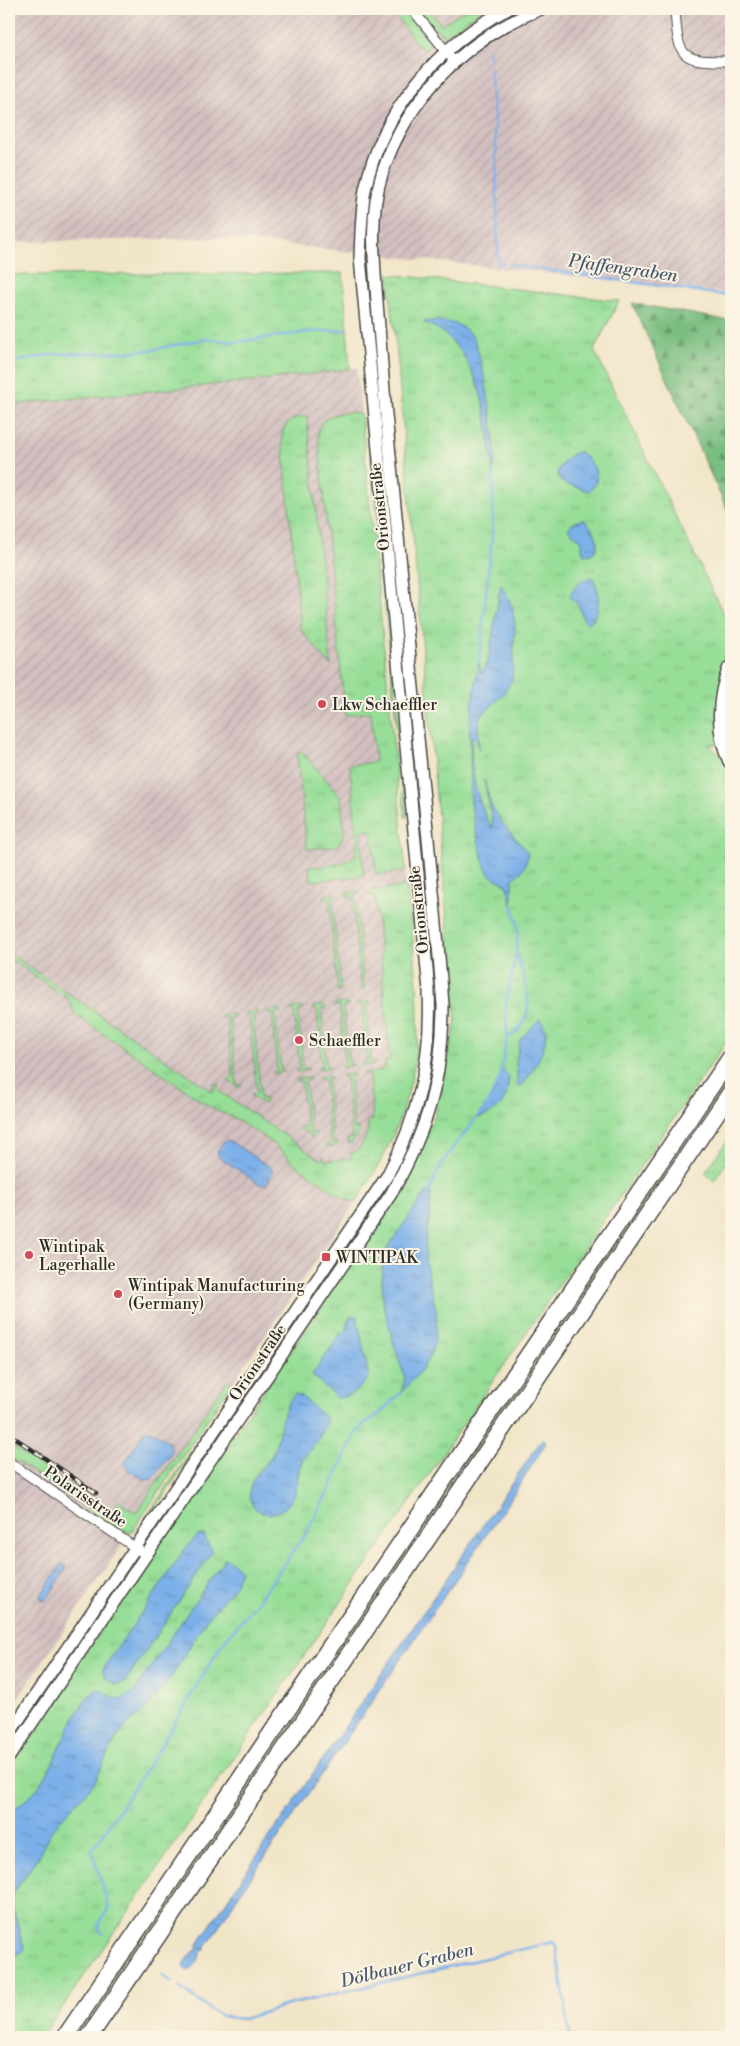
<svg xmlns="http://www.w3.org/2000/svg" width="740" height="2046" viewBox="0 0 740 2046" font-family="'Libre Bodoni',serif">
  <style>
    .industrial { fill: url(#industrial-furrows) }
    .railway { fill: #d2bfbf }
    .grass { fill: url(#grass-tufts); stroke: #618462 }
    .forest { fill: url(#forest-firs); stroke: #527456 }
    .water { fill: url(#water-ripples); stroke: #546e8a }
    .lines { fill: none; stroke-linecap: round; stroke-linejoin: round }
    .stream { stroke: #7cb0e9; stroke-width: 2.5 }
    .minor-casing { stroke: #494743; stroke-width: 11 }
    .tertiary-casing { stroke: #494743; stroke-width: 14 }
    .motorway-casing { stroke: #494743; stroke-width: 19 }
    .minor { stroke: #fff; stroke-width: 9 }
    .tertiary { stroke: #fff; stroke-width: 11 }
    .motorway { stroke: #fff; stroke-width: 16 }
    .rail-casing { stroke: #2b2b2b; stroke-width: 4.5 }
    .rail { stroke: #fcf5e5; stroke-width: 2.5; stroke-dasharray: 8; stroke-linecap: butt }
    .poi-dot { fill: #d1495b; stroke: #fcf5e5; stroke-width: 2 }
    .labels { text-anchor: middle; stroke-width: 4; stroke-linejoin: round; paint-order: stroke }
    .street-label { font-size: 16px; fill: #2b2b2b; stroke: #fcf5e5 }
    .poi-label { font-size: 16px; fill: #2b2b2b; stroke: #fcf5e5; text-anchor: start }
    .water-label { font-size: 18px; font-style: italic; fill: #475a6e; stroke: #fcf5e5 }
  </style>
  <defs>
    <pattern id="industrial-furrows" width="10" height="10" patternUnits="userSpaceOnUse" patternTransform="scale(1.25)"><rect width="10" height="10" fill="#d2bfbf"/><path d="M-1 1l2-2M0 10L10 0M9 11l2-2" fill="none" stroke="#b4a4a4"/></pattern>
    <pattern id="grass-tufts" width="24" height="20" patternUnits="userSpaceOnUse" patternTransform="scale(1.25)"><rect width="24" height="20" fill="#97de98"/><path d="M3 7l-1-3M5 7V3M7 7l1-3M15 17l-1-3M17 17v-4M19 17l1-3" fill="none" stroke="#82bf83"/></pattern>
    <pattern id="forest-firs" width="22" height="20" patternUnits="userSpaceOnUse" patternTransform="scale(1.25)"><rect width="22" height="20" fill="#79bd80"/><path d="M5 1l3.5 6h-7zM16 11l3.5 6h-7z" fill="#639a69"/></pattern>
    <pattern id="water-ripples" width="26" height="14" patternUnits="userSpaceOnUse" patternTransform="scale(1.25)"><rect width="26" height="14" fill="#7cb0e9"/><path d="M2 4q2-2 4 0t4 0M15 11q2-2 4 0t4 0" fill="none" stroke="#668fbd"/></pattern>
  </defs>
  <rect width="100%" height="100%" fill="#fcf5e5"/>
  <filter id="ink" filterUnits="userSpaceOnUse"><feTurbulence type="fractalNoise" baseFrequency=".02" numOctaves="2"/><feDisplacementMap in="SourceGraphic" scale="10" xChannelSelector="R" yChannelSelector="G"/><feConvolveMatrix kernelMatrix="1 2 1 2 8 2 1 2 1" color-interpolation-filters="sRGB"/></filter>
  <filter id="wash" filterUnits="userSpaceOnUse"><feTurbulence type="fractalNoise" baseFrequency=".0096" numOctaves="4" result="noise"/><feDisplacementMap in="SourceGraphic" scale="20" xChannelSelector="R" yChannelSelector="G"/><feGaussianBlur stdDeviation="1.12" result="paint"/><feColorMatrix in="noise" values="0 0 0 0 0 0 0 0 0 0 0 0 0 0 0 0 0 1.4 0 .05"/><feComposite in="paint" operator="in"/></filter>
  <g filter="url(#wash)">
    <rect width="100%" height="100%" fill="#f1e5c8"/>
    <g class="industrial">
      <path d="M9 9H731V293L221 238 9 242Z"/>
      <path d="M357 368 416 983 417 1038 411 1083 397 1128 368 1184 9 1711V405L261 380Z"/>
    </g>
    <path class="railway" d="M9 1426 119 1501 111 1513 9 1444Z"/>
    <g class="grass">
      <path d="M391 9H403L430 43 425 51 416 43Z"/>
      <path d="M419 9H428L441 25 466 9H483L445 36 431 25Z"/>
      <path d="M369 269 370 271 437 976H434L366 270Z"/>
      <path d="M343 273 350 369 261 380 9 405V275Z"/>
      <path d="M388 274 619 301 594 350 730 627 731 625V661L728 666 721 744 709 745 720 755 731 770V1035L42 2037H9V1766L408 1178 435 1114 456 1021 396 345Z"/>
      <path d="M351 412 361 415 406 871 376 875 372 830 360 831 364 876 311 881 309 867 342 864 355 855 357 842 350 765 375 762 371 712 345 715 318 436C318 416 334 414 351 412Z"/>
      <path d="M307 416 331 666 301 630 282 436C283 422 293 417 307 416Z"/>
      <path d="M367 418 371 427 408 817H405Z"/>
      <path d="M297 753H303L341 797 344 831 342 839 337 846 307 849Z"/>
      <path d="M405 886 407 887C412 931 418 976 418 1020 418 1086 393 1148 356 1202L345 1199 296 1165 274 1144 234 1118 210 1107 79 1017 78 1018C72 1013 73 1004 67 998L9 958V953L213 1092V1084H220L216 1089 321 1160 324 1156 325 1161 351 1158V1153C363 1151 369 1131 368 1121L373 1120 369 1075 363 1074 380 1071 385 1067V1061L390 1060 375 896H369V891Z"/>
      <path d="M358 891 360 894 355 895 364 989H361L352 896H346L347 892Z"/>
      <path d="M335 893 338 896 332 897 341 991 338 992 329 899H324V896Z"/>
      <path d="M369 1001 371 1004H366L371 1062 377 1063 364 1066 362 1063 367 1062 362 1005H357L358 1002Z"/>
      <path d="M346 1003 349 1005 343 1006 349 1064 354 1065 342 1068 340 1065 345 1064 340 1006H334L335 1004Z"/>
      <path d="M324 1005 326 1008 321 1009 326 1066 332 1067 319 1070 317 1068 322 1067 317 1009H312L313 1006Z"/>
      <path d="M301 1007 303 1010 298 1011 303 1068 309 1069 297 1072 295 1070 300 1069 294 1011H289L290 1009Z"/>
      <path d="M278 1009 281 1012 275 1013 281 1071H286L274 1074 272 1072 277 1071 272 1013H266L267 1011Z"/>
      <path d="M256 1011 258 1014 253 1015 261 1099H266L264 1104 251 1096V1094L257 1093 249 1015H244L245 1013Z"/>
      <path d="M233 1014 235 1016 230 1017 237 1085H242L240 1088 227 1080 233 1078 227 1017 221 1018 222 1015Z"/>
      <path d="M353 1074 355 1076 350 1077 354 1128H360L352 1143 349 1144 347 1139 352 1138 346 1077H341L342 1075Z"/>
      <path d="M321 1076 332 1077 327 1079 333 1143H339L337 1146 327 1147 325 1145 330 1144 324 1079H318Z"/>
      <path d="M308 1077 310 1080 305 1081 310 1133 315 1132V1136L313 1138 301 1129 300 1127 306 1126 301 1081H296L297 1079Z"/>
      <path d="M731 1135V1155L714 1181 705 1173Z"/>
      <path d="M287 1313 142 1528 136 1532 284 1316Z"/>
      <path d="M227 1381 232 1383 131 1533 121 1530 110 1525 9 1456V1444L110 1513 119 1501 136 1513Z"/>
    </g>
    <path class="forest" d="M632 303 731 321V518Z"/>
    <g class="water">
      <path d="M427 321C444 321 460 321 472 336 482 350 497 441 495 460 495 464 494 468 493 471 488 421 483 365 441 331 436 327 429 325 423 322Z"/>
      <path d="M579 452C592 459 606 481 588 491L561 482 557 473C563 462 567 455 579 452Z"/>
      <path d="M582 519C595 526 608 555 584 555L582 547V541L568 529 572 524Z"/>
      <path d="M592 577C601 588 602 617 587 623L583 619 578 604 570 598C570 589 583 578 592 577Z"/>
      <path d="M501 584 512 606 515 625 513 667 512 679 505 692 482 715 478 723 479 749 476 738 472 737C469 772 476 798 492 829V818L484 780 491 805 501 821 528 853C527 865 523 872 512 880V905L506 884 494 878 489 874 485 867 476 832 471 803 470 728 472 704 479 662 482 674 488 661Z"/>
      <path d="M540 1019C556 1038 534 1068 523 1085L518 1086 516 1062 520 1039Z"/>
      <path d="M502 1069 509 1077C507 1101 502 1111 478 1118 489 1104 499 1087 502 1069Z"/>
      <path d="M228 1140 270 1167 273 1172 266 1185 259 1184 219 1157 217 1153 223 1142Z"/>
      <path d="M430 1191C433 1211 425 1231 425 1252 425 1269 431 1284 434 1300 440 1323 436 1351 421 1370 415 1378 408 1385 401 1393L405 1378 394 1345 383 1302 382 1282 383 1262 388 1247 425 1193Z"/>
      <path d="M351 1316H357L369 1377C362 1387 351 1398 337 1398L312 1375 340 1334H344Z"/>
      <path d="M295 1394 301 1396 325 1417 327 1421C323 1428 321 1435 317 1441 311 1449 305 1454 301 1463 296 1478 299 1494 287 1506 269 1523 243 1510 251 1485 255 1471 269 1464 274 1451 281 1432 280 1410 295 1394Z"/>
      <path d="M145 1430H151L171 1444V1454L152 1479 145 1480 128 1470 125 1462Z"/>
      <path d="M542 1439 545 1440 546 1443 540 1453 500 1515 235 1901 205 1949 201 1950C200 1959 195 1969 186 1971L183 1966C186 1958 190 1953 198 1949L197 1946 203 1936 285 1814 292 1808 294 1801Z"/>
      <path d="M198 1535H204L212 1552 125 1682 117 1685C110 1681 103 1678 103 1669L186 1548Z"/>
      <path d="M225 1558 235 1564 240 1570 236 1585 206 1620 171 1678 146 1709 128 1724 118 1736 108 1753 95 1782 51 1831 36 1861 16 1889 11 1900 24 1949 9 1961V1814C21 1803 33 1795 42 1782 56 1763 79 1693 99 1689 115 1699 120 1705 135 1690Z"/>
      <path d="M62 1564 66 1566V1569L48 1598 44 1601 42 1600 40 1596Z"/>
    </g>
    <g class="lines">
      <g class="stream">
        <path d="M489 51 490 60"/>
        <path d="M490 68 496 146 498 263H503"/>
        <path d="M511 265 731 296"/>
        <path d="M9 363 54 354 128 352 151 350 205 339 236 342 308 332 345 330"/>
        <path d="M479 662 493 526V471"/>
        <path d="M508 1037C541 1020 525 983 517 955"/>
        <path d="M430 1191 437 1171 451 1150 487 1105 500 1077 507 1037 506 1002 516 954 518 927 512 905"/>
        <path d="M103 1934 98 1928 99 1923 109 1908 92 1851 154 1757 222 1644 255 1605 305 1535 328 1492 355 1435 365 1423 378 1415 401 1393"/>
        <path d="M162 1975 172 1982"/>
        <path d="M179 1987 211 2010 222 2016 233 2018 243 2019 284 2006 553 1942 556 1945 570 2037"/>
      </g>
    </g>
  </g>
  <g filter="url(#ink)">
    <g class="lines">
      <defs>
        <g id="minor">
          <path d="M412 9 454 61"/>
          <path d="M675 9C678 61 682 61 731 61"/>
          <path d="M9 1462 146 1555"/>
        </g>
        <g id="tertiary">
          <path d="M9 1734 387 1176C419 1116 432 1059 429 991L360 258C361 235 361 212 365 190 381 112 438 44 508 9"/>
          <path d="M9 1757 391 1194C427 1131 443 1078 443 1005 439 950 433 894 428 839 414 697 399 556 386 415 383 377 380 340 377 302 374 259 369 215 382 174 407 97 467 37 541 9"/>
        </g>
        <g id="motorway">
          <path d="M731 669C720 697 718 732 731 760"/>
          <path d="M65 2037 731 1057"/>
          <path d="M89 2037 731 1092"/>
        </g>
      </defs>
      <use href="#minor" class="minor-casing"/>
      <use href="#tertiary" class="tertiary-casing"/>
      <use href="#motorway" class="motorway-casing"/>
      <use href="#minor" class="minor"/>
      <use href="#tertiary" class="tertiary"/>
      <use href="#motorway" class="motorway"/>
      <defs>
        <path id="rail" d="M9 1434 96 1493"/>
      </defs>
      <use href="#rail" class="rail-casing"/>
      <use href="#rail" class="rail"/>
    </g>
  </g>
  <g class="poi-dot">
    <circle cx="322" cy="704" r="5"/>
    <circle cx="299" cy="1040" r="5"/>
    <circle cx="29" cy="1255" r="5"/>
    <rect x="321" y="1252" width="10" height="10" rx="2.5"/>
    <circle cx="118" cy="1294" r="5"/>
  </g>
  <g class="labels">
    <g class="street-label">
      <text transform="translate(379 507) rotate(-96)" y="6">Orionstraße</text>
      <text transform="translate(418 910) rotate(-96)" y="6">Orionstraße</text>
      <text transform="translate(257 1362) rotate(-56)" y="6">Orionstraße</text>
      <text transform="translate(86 1496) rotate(34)" y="6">Polarisstraße</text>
    </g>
    <g class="poi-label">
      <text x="332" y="710">Lkw Schaeffler</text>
      <text x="309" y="1046">Schaeffler</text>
      <text x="39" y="1252">Wintipak<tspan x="39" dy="18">Lagerhalle</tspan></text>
      <text x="336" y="1263">WINTIPAK</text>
      <text x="128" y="1291">Wintipak Manufacturing<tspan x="128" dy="18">(Germany)</tspan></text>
    </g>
    <g class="water-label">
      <text transform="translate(623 268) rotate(8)" y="6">Pfaffengraben</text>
      <text transform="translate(407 1965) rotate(-14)" y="6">Dölbauer Graben</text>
    </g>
  </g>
  <rect width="740" height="2046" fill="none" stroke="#fcf5e5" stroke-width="30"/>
</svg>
